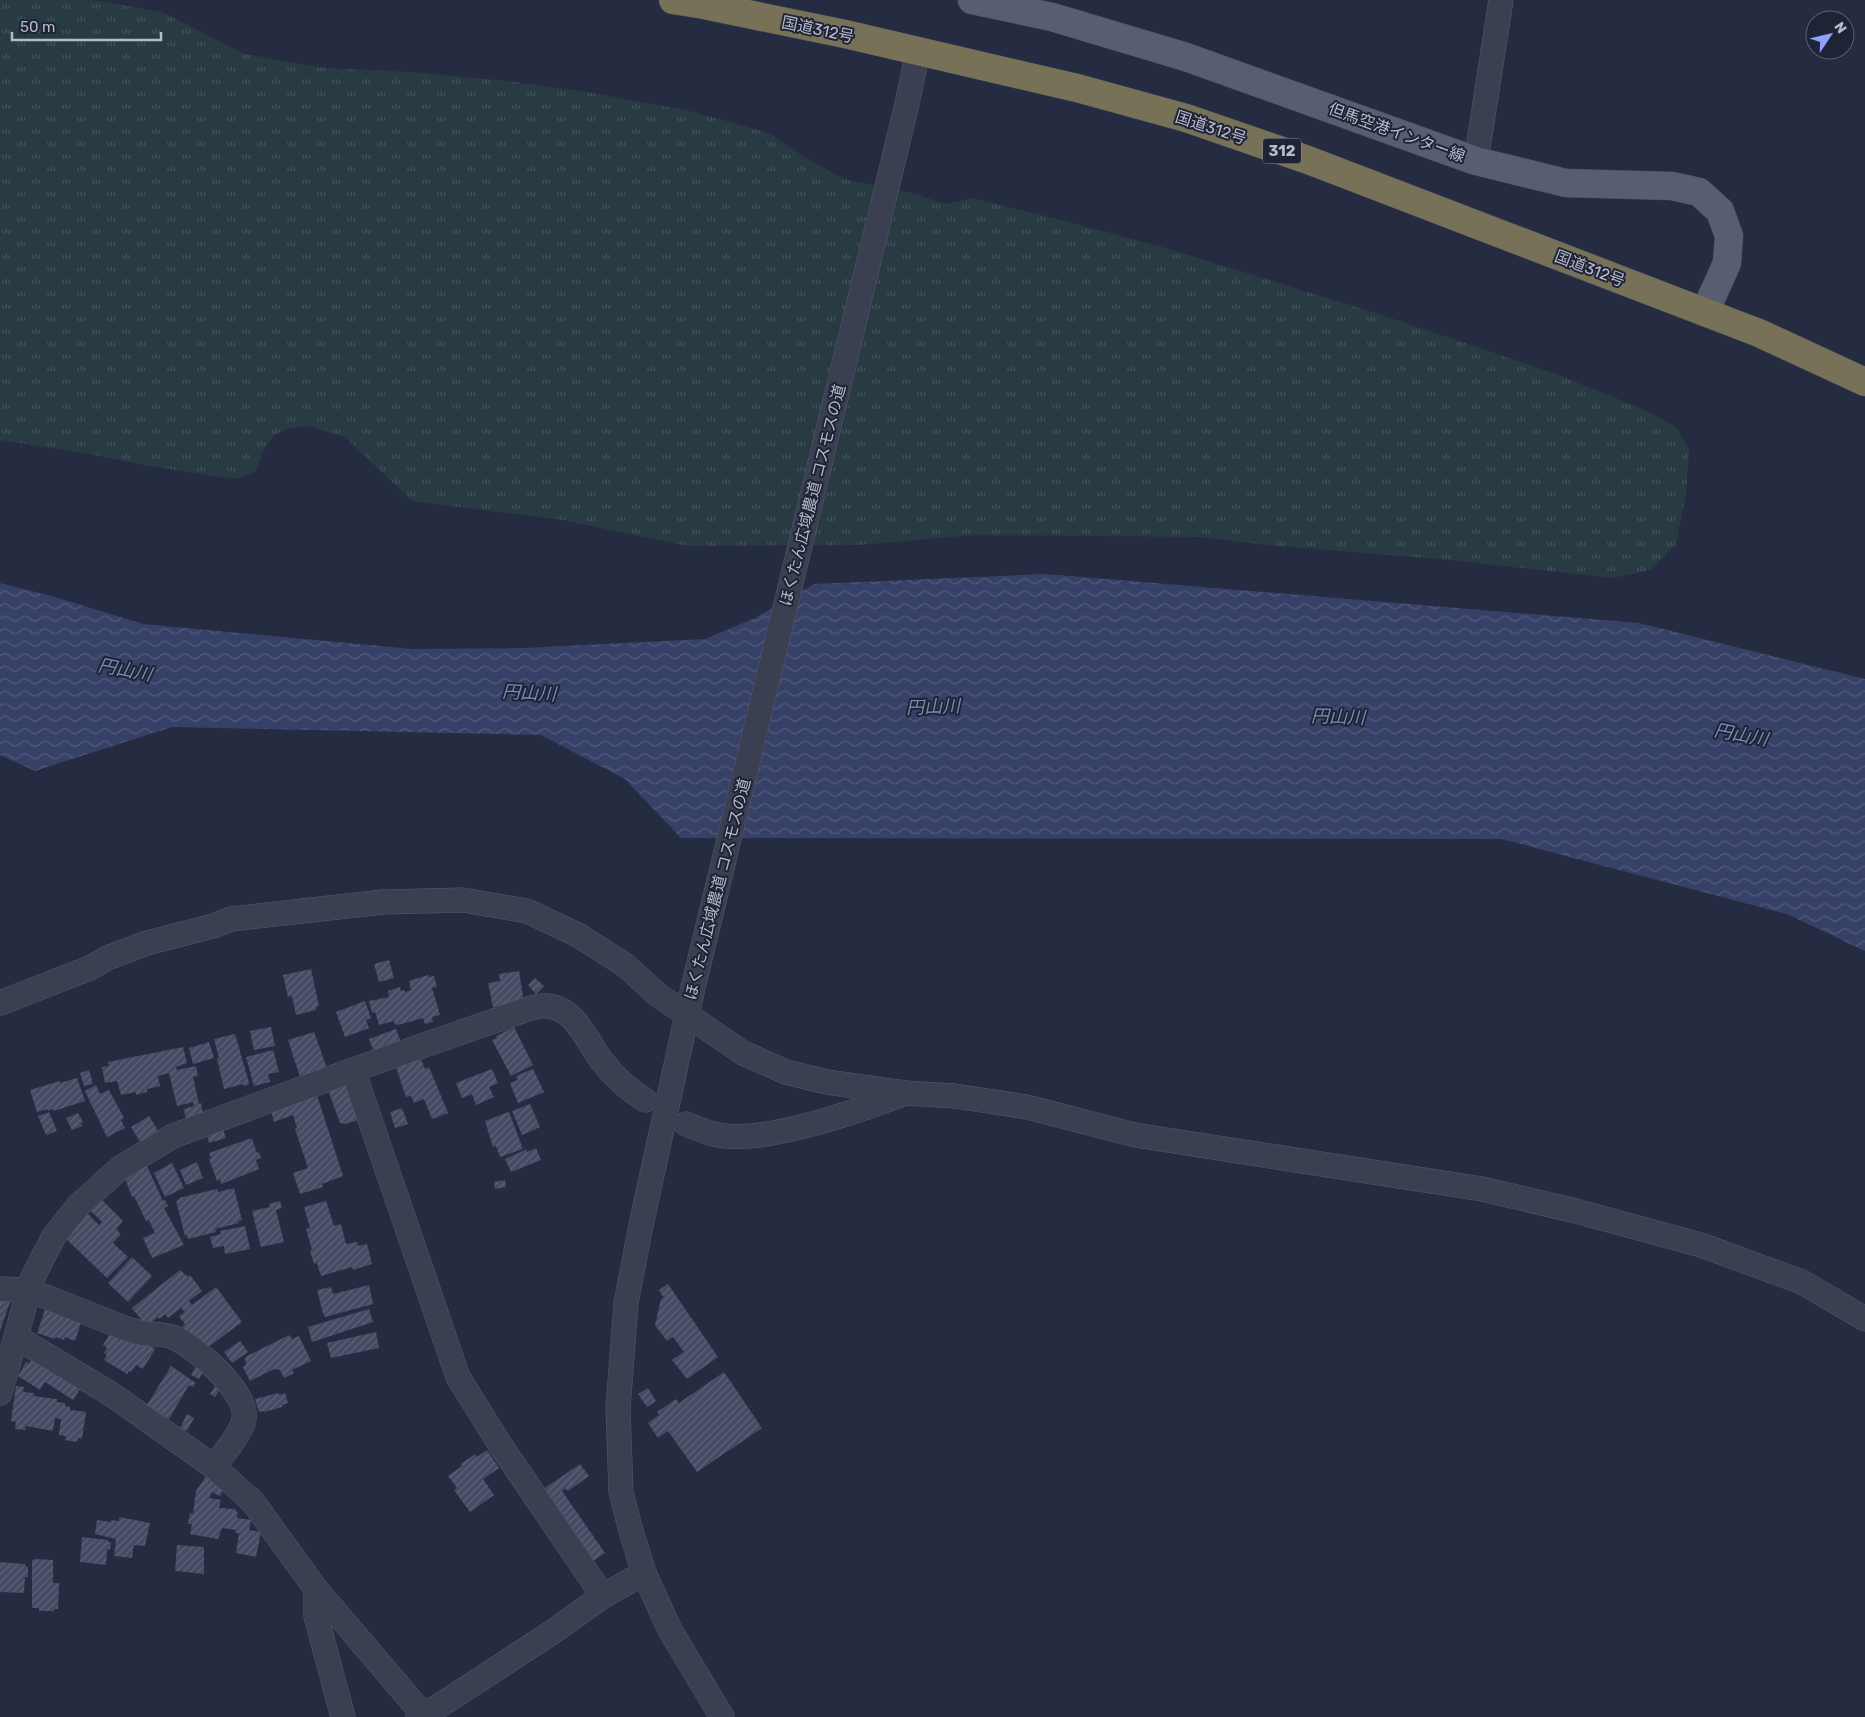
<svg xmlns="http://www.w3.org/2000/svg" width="1865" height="1717" viewBox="0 0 1865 1717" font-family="Rubik,'Noto Sans JP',sans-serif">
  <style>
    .grass { fill: url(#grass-tufts) }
    .water { fill: url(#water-waves) }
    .building { fill: url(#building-hatch) }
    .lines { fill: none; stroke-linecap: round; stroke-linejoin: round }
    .minor-casing { stroke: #555a6b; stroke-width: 25 }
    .major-casing { stroke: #44485a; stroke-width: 29 }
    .highway-casing { stroke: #424758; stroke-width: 29 }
    .minor { stroke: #3a3f51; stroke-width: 24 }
    .major { stroke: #585d71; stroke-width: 28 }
    .highway { stroke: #777157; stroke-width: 28 }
    .labels { text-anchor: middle; stroke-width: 4; stroke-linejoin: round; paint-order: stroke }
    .shield { fill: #1e2436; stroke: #898d9e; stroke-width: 1 }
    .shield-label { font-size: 15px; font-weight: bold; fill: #b7bacb }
    .street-label { font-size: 16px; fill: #b7bacb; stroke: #1e2436 }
    .water-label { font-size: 18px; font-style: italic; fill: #7d8ab3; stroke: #1e2436 }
  </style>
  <defs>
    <pattern id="grass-tufts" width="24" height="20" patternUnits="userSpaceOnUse" patternTransform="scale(1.25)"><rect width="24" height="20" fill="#283a42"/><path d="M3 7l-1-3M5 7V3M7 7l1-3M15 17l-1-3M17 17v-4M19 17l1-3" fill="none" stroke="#45545c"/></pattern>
    <pattern id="water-waves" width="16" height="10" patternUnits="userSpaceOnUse" patternTransform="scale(1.25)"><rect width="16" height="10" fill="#374167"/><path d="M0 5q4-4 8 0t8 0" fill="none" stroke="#525a7b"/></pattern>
    <pattern id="building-hatch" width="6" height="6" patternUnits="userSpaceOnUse" patternTransform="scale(1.25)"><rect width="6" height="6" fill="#444b63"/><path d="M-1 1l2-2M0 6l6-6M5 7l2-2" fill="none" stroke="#5d6378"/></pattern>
  </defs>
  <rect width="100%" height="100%" fill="#252c41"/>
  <path class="grass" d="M0 0H93L162 12 245 54 323 68 410 72 498 80 587 92 690 111 769 133 804 157 844 179 911 193 946 204 972 198 1062 220 1169 249 1385 316 1556 374 1645 410 1676 427 1689 449 1686 494 1676 544 1651 570 1613 578 1450 560 1267 545 1200 537 975 535 858 545 688 546 563 520 412 501 345 437 307 426 287 429 274 435 263 451 255 472 235 479 149 466 84 453 0 440Z"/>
  <path class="water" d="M1046 574 1639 623 1865 679V951L1787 914 1501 839 681 838 625 779 541 735 172 727 35 771 0 755V583L55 597 143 624 413 649 525 648 705 639 755 618 814 584Z"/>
  <g class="building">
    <path d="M389 960 394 978 379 982 374 964Z"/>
    <path d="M311 969 319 1006 316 1007V1010L296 1015 292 996 288 997 283 975Z"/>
    <path d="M519 971 524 1002 493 1007 488 983 500 981 499 974Z"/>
    <path d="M428 975 429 977 434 976 437 987 432 988 440 1015 432 1017 433 1022 425 1024 423 1018 398 1025V1024L395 1025 394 1021 379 1025 375 1012 372 1013 369 1001 389 997 388 991 400 987 401 991 404 990 405 992 411 990 409 981Z"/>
    <path d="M535 978 544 986 536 994 528 985Z"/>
    <path d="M365 1001 371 1018 366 1020 369 1028 345 1037 336 1012Z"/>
    <path d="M271 1027 275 1046 254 1050 250 1031Z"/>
    <path d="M514 1027 533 1065 511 1076 492 1040 497 1038 496 1036Z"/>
    <path d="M396 1029 402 1045 375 1055 369 1039Z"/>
    <path d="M314 1032 329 1074 302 1083 288 1040Z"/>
    <path d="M235 1034 249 1083 248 1085 244 1086 243 1084 224 1089 217 1059 219 1058 214 1039Z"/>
    <path d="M209 1042 214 1058 193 1064 189 1048Z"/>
    <path d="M183 1047 187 1063 176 1067 177 1070 196 1066 198 1076 193 1077 199 1104 201 1103 202 1109 203 1118 186 1121 184 1109 194 1106 193 1102 177 1106 169 1073 158 1076 160 1086 147 1089V1092L136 1095V1092L121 1095 117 1081 105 1083 102 1067 109 1066 108 1062Z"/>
    <path d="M273 1050 279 1072 268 1074 270 1082 254 1086 246 1057Z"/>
    <path d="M419 1054 425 1069 429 1067 448 1113 432 1119 424 1099 414 1103 411 1096 406 1097 395 1064Z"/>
    <path d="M492 1069 498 1083 489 1087 494 1097 476 1105 472 1094 462 1098 456 1083Z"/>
    <path d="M533 1069 544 1092 518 1103 510 1083 518 1080 516 1076Z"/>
    <path d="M89 1070 93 1084 84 1086 80 1073Z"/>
    <path d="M77 1078 85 1101 54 1111 53 1109 48 1111V1109L37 1112 30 1090 60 1081V1083Z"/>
    <path d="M347 1084 358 1120 345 1124 340 1123 328 1090Z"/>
    <path d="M96 1085 100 1094 109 1090 124 1118 121 1120 125 1128 107 1137 85 1091Z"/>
    <path d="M317 1095 343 1176 322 1184 323 1187 300 1194 293 1173 308 1168 295 1129 297 1128 293 1115 274 1122 271 1110Z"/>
    <path d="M530 1104 540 1127 522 1135 512 1111Z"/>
    <path d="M402 1108 408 1124 395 1128 390 1112Z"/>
    <path d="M49 1112 57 1131 46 1135 38 1116Z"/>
    <path d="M509 1112 523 1149 500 1157 496 1146 493 1147 485 1121Z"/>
    <path d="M78 1113 83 1122 81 1123 82 1126 72 1130 66 1118Z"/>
    <path d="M149 1116 160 1134 142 1145 131 1127Z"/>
    <path d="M223 1129 226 1138 209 1143 207 1135Z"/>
    <path d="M249 1139H252L257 1153 259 1152 261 1158 256 1160 259 1169 221 1184 220 1179 217 1181 209 1159 211 1158 209 1153Z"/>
    <path d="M536 1148 541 1160 511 1172 505 1159 527 1149V1152Z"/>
    <path d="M197 1162 203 1178 186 1185 180 1170Z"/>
    <path d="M172 1163 184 1188 165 1197 154 1173Z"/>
    <path d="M147 1166 163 1201 165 1200 168 1206 164 1208 184 1245 152 1258 143 1238 155 1233 149 1220 146 1221 134 1196 132 1197 124 1176Z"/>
    <path d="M505 1180 506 1187 495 1189 494 1182Z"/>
    <path d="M234 1188 242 1220 238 1221 239 1223 215 1229 216 1232 188 1239 187 1235 185 1236 176 1201 179 1200V1198L217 1189 218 1192Z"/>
    <path d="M100 1198 123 1221 116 1229 121 1234 113 1243 128 1257 107 1278 64 1237 87 1213 99 1225 102 1222 89 1209Z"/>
    <path d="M280 1201 282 1208 276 1210 284 1242 261 1247 252 1211 270 1207 269 1204Z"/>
    <path d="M326 1201 334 1226 341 1224 346 1244 357 1242 358 1246 367 1244 372 1264 353 1270 352 1267 321 1276 317 1263 314 1264 310 1251 312 1250 306 1229 310 1228 304 1207Z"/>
    <path d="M245 1226 250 1249 225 1254 224 1246 213 1248 210 1237 221 1234 220 1231Z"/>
    <path d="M132 1257 152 1276 128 1302 108 1283Z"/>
    <path d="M180 1270 188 1277 190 1275 202 1291 189 1301 192 1305 216 1287 242 1322 207 1348 203 1342 197 1346 182 1327 185 1324 179 1316 185 1312 181 1308 168 1318 165 1314 159 1319 158 1317 146 1326 132 1308Z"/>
    <path d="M668 1284 718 1357 687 1379 672 1360 684 1352 673 1337 667 1341 655 1325 661 1299 664 1298 659 1290Z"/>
    <path d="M369 1285 373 1304 325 1317 323 1313 317 1290 331 1287 333 1294Z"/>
    <path d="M0 1298 10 1302 0 1331Z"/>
    <path d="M47 1304 83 1317 75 1341 65 1337 64 1340 56 1337 55 1339 37 1333Z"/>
    <path d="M369 1309 373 1322 312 1342 308 1327Z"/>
    <path d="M111 1332 128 1342 133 1335 155 1349 143 1369 136 1365 131 1372 129 1371 127 1374 104 1360 107 1355 104 1353 107 1348 103 1345Z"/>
    <path d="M376 1332 379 1348 331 1358 327 1343Z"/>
    <path d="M289 1335 292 1339 299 1336 311 1361 292 1370 294 1373 284 1378 280 1370 274 1369 250 1381 243 1367 246 1365 245 1359 247 1356Z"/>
    <path d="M240 1341 248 1352 232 1363 224 1352Z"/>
    <path d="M31 1360 82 1386 73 1400 45 1382 40 1390 18 1376 26 1362 29 1363Z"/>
    <path d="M171 1366 196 1383 193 1387 189 1385 169 1419 161 1414 159 1418 147 1405Z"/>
    <path d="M196 1366 204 1370 199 1379 191 1375Z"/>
    <path d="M724 1372 762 1428 697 1472 668 1431 658 1438 648 1423 659 1415 657 1412 676 1399 679 1403Z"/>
    <path d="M216 1385 221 1388 215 1397 210 1394Z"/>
    <path d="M16 1386 24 1387 23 1392 34 1393 33 1396 57 1399V1402L65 1403V1406L70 1407V1410L86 1412 82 1439 78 1438 77 1442 65 1440 66 1436 59 1435 61 1419 55 1418 53 1431 26 1426 25 1430 15 1429 16 1422 11 1421Z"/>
    <path d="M648 1388 656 1401 647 1407 638 1394Z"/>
    <path d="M278 1393 279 1395 285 1393 288 1403 282 1405V1407L264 1412 263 1411 259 1412 255 1399Z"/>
    <path d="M187 1414 194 1418 187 1431 180 1428Z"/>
    <path d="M487 1450 499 1468 483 1479 494 1495 470 1512 454 1490 457 1488 448 1476 462 1466 461 1464 475 1454 477 1457Z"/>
    <path d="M580 1464 589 1476 568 1491 565 1488 562 1491 605 1553 593 1561 542 1490Z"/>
    <path d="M206 1476 218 1483 224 1489 220 1496 212 1492 209 1498 221 1500 219 1508 236 1509 235 1511 238 1512 237 1518 251 1520 249 1530 261 1532 256 1557 236 1553 239 1533H235L236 1530 222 1528 218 1539 190 1534 192 1524H188L190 1513 193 1514 196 1491Z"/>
    <path d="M119 1517 150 1523 145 1546 134 1545 132 1558 114 1556 116 1539 95 1534 97 1520 111 1522V1520L119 1521Z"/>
    <path d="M82 1537 108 1540V1542H111L110 1550 107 1549 106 1565 80 1562Z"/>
    <path d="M177 1545 204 1547V1574L175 1571Z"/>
    <path d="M35 1559 53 1560V1583H59L58 1609H54V1611H39V1608H32V1560Z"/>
    <path d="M0 1562 25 1564V1566L28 1567V1577H25L24 1593 0 1592Z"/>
  </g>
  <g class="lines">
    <defs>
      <g id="minor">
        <path d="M1476 161 1501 0"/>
        <path d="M0 1003 90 968 107 958 147 943 213 926 231 919 383 902 463 900 527 911 578 935 625 965 658 995 743 1053 786 1072 827 1082 905 1093 955 1096 1027 1107 1135 1135 1482 1189 1572 1210 1701 1245 1802 1282 1865 1319"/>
        <path d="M353 1070 458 1377 499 1443 603 1596"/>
        <path d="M686 1124C696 1128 706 1133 718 1135 765 1144 858 1111 903 1094"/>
        <path d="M0 1289 29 1290 127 1329C132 1330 137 1332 142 1333 153 1335 165 1333 175 1338 198 1349 248 1392 244 1419 242 1433 222 1455 214 1467"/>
        <path d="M16 1337 111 1394 214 1467 253 1502 316 1589 415 1705 424 1712"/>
        <path d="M0 1393 32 1279 54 1236 78 1206 120 1168 173 1136 353 1070 531 1008C536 1007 542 1005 547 1006 576 1008 587 1042 602 1061 614 1077 629 1090 645 1100"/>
        <path d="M316 1589V1616L343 1717"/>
        <path d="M418 1717 424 1712 436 1708 554 1631 603 1596 644 1573"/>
        <path d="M722 1717 670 1630 644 1573 631 1531 621 1492 618 1409 626 1303 641 1225 692 992 907 104 918 51"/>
      </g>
      <path id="major" d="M972 0 1052 17 1186 57 1476 161 1566 183 1672 186 1699 192 1720 211 1729 236 1727 263 1705 312"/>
      <path id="highway" d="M673 0 704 5 845 34 1077 88 1186 118 1308 160 1759 333 1865 382"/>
    </defs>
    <use href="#minor" class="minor-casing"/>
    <use href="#major" class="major-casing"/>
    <use href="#highway" class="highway-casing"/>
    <use href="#minor" class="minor"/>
    <use href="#major" class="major"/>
    <use href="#highway" class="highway"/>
  </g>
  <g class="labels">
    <rect class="shield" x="1263" y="138.5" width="38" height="25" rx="4"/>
    <g class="shield-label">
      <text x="1282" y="156">312</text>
    </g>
    <g class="street-label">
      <text transform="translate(818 29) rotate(12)" y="6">国道312号</text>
      <text transform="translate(1211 127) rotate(18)" y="6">国道312号</text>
      <text transform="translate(1397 132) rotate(20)" y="6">但馬空港インター線</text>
      <text transform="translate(1590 268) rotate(21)" y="6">国道312号</text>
      <text transform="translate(812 495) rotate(-76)" y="6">ほくたん広域農道 コスモスの道</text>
      <text transform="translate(717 889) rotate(-76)" y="6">ほくたん広域農道 コスモスの道</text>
    </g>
    <g class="water-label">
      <text transform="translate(125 670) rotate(11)" y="6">円山川</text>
      <text transform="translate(529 693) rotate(3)" y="6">円山川</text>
      <text transform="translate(933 707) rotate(-2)" y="6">円山川</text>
      <text transform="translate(1338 717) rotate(2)" y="6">円山川</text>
      <text transform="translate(1741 735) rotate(11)" y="6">円山川</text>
    </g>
  </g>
  <g transform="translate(1830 35) rotate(55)"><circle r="24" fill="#1e2436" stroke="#5b6072"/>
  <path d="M0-4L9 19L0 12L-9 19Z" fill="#8da2fa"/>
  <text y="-8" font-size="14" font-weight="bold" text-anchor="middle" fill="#b7bacb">N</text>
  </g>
  <path d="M12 32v8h149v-8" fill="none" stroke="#b7bacb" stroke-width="2.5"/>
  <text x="20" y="32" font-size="15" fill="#b7bacb" stroke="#1e2436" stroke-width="4" paint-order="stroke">50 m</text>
</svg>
